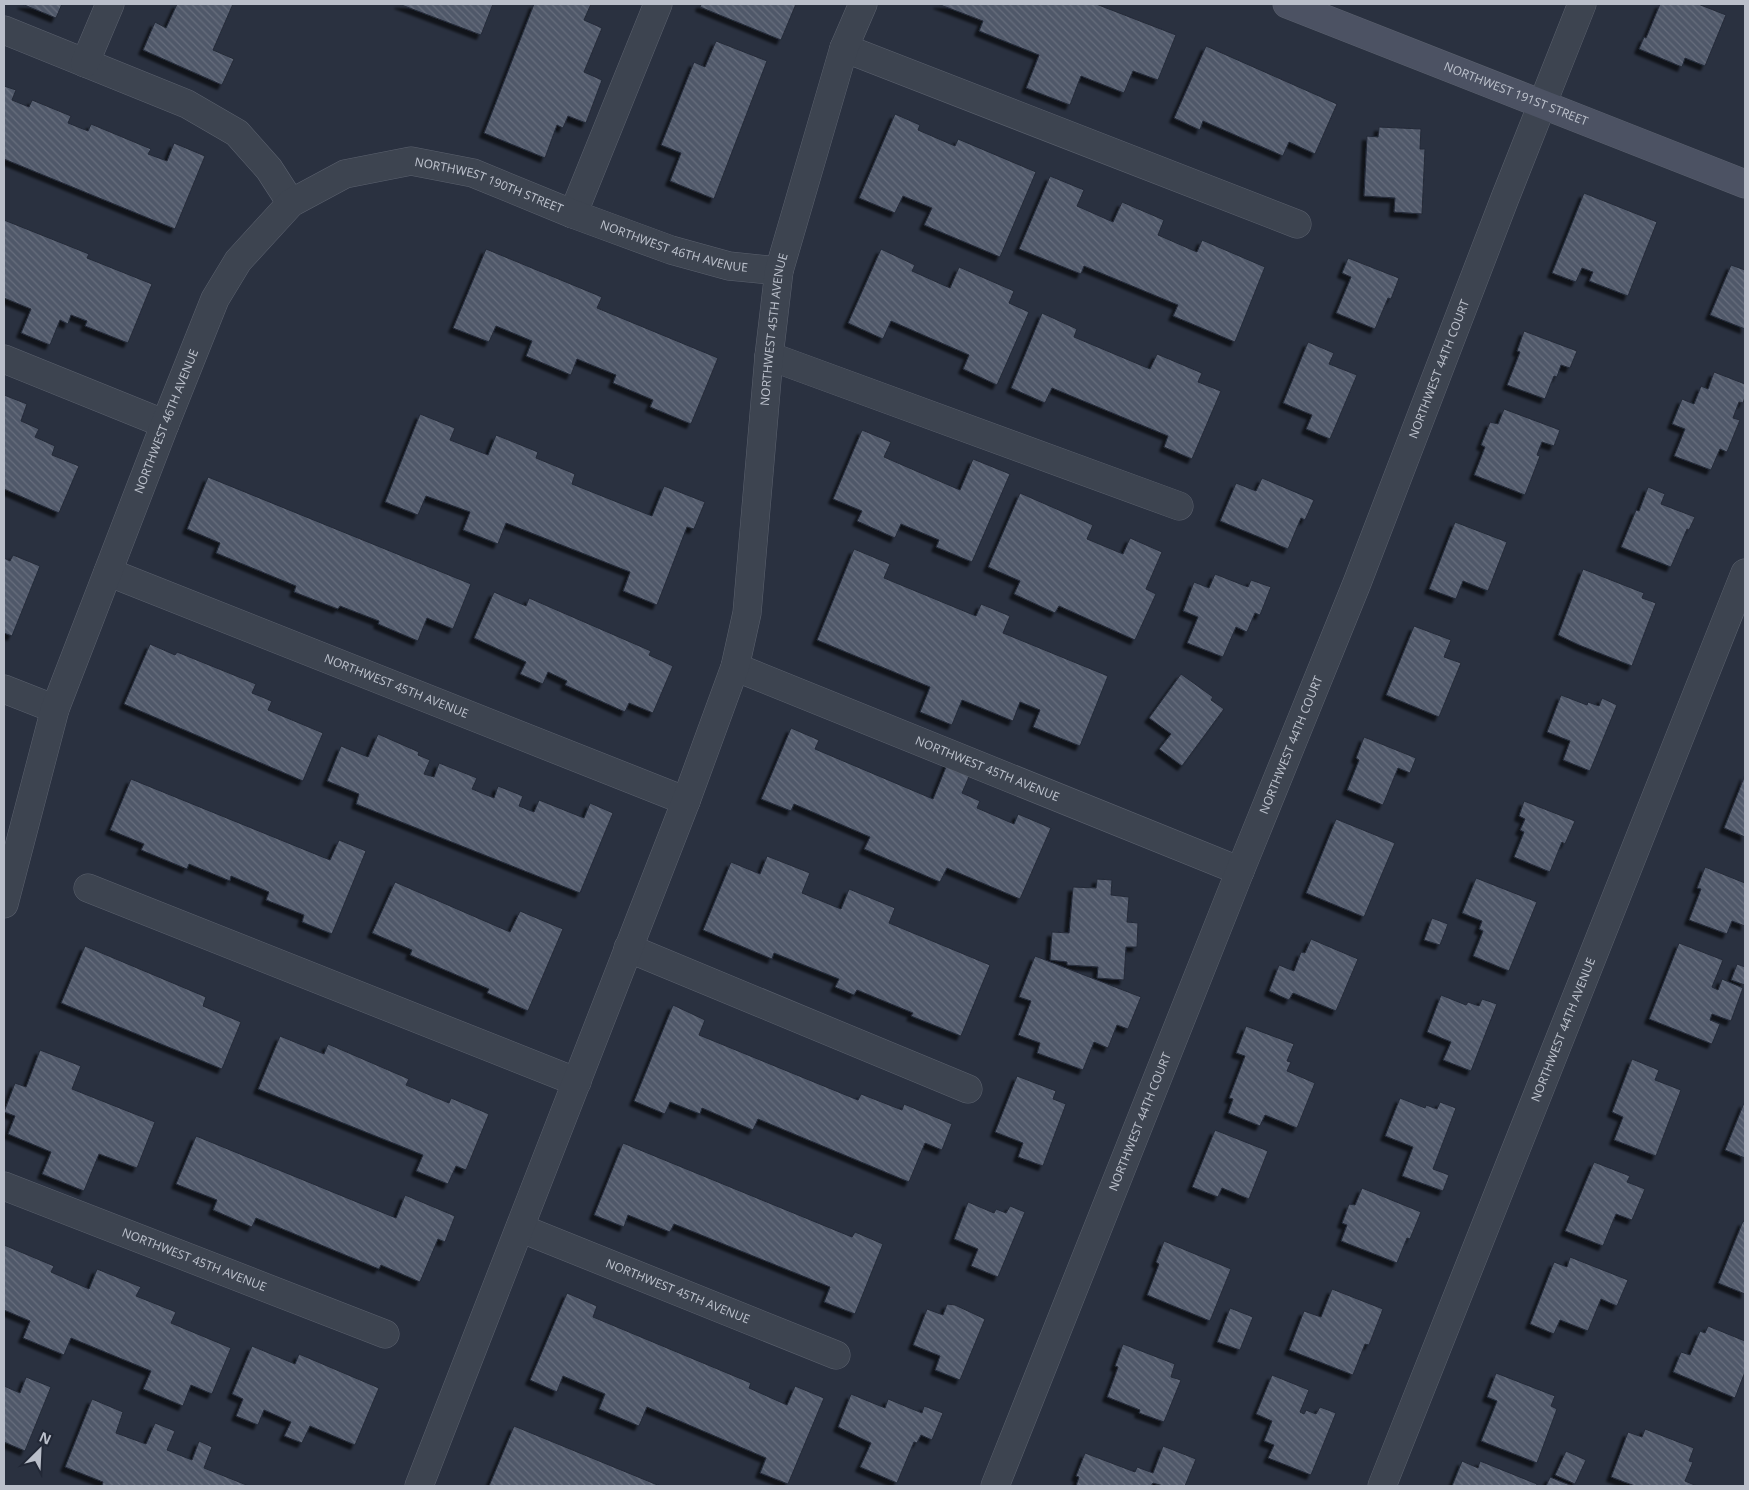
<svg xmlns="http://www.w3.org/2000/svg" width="1749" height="1490" viewBox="0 0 1749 1490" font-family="'Noto Sans',sans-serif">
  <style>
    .building { fill: url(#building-back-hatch); stroke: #242a38; filter: url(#shadow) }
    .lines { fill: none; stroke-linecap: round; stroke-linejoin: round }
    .street-casing { stroke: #5b616e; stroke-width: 29 }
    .secondary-casing { stroke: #5b616e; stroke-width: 29 }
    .street { stroke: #3d4450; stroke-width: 28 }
    .secondary { stroke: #4c5263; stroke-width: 28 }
    .labels { text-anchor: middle; stroke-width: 5; stroke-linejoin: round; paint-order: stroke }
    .street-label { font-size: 12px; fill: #babfca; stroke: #222836 }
  </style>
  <defs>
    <pattern id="building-back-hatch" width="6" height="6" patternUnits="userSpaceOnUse" patternTransform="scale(1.25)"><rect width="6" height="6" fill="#505869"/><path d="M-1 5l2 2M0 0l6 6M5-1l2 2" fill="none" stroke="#676e7d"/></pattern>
    <filter id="shadow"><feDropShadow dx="-4.5" dy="4.5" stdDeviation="1" flood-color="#0009"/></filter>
  </defs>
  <rect width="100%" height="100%" fill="#2a3140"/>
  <g class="building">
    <path d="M22 4H62L56 18Z"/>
    <path d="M177 4H233L213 50 234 59 222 85 143 50 155 22 166 28Z"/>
    <path d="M399 4H493L481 35Z"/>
    <path d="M534 4H591L584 20 602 28 584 72 602 80 586 123 568 116 563 128 557 125 545 158 484 133Z"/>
    <path d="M701 4H796L781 40 700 7Z"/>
    <path d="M938 4H1096L1176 35 1158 80 1133 71 1124 93 1081 76 1070 105 1026 88 1039 55 979 31 983 21Z"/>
    <path d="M1660 4H1698L1726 15 1705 66 1685 58 1682 67 1639 49 1644 37 1646 38Z"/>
    <path d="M716 41 767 61 714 199 670 181 681 153 661 145 694 62 705 67Z"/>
    <path d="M1206 46 1337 104 1315 154 1289 142 1283 156 1203 121 1200 130 1174 118Z"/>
    <path d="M4 86 16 90 12 100 29 107 32 100 71 116 68 123 88 131 91 124 151 149 148 154 167 161 174 143 205 156 175 229 4 159Z"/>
    <path d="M895 114 920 125 918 130 955 146 958 139 1036 172 1000 257 924 225 932 208 903 196 895 213 859 198Z"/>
    <path d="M1379 127 1421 129 1420 149H1425L1422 214 1394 212 1395 198 1364 196 1367 136 1378 137Z"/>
    <path d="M1050 176 1084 190 1077 206 1113 222 1122 202 1164 220 1158 235 1197 252 1202 240 1265 267 1235 342 1173 316 1178 305 1084 266 1081 274 1019 249Z"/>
    <path d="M1584 193 1657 222 1628 296 1589 281 1593 272 1582 268 1576 282 1552 273Z"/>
    <path d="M4 220 89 254 87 258 152 284 128 343 85 326 87 321 71 315 68 324 60 320 50 345 21 333 31 309 4 298Z"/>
    <path d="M486 249 602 297 597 308 718 358 691 424 650 407 653 400 613 383 616 375 577 359 571 375 526 356 532 341 496 326 489 342 453 328Z"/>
    <path d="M881 249 915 265 912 271 950 288 959 267 1014 291 1009 303 1029 312 997 385 963 369 969 355 891 321 883 339 848 323Z"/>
    <path d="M1348 258 1399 278 1391 299 1388 298 1375 329 1336 313 1351 277 1342 273Z"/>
    <path d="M1731 265 1745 270V329L1710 315Z"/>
    <path d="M1042 313 1077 329 1074 337 1150 369 1157 354 1202 373 1198 382 1221 391 1192 459 1164 447 1168 436 1052 388 1045 403 1011 388Z"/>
    <path d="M1524 331 1577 351 1570 368 1561 365 1557 377 1554 376 1545 399 1507 385 1520 352 1517 351Z"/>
    <path d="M1308 342 1334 353 1329 364 1357 375 1330 439 1306 429 1312 415 1283 403Z"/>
    <path d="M1714 372 1745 384V397L1743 403 1739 402 1733 418 1740 420 1727 452 1720 449 1711 470 1674 456 1685 429 1672 424 1682 399 1694 404 1701 386 1708 389Z"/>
    <path d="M4 395 27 404 21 421 39 429 35 437 55 446 52 455 79 466 59 513 4 489Z"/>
    <path d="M1504 409 1560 430 1554 446 1542 442 1537 455 1540 456 1525 495 1474 475 1485 447 1481 445 1490 422 1498 424Z"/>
    <path d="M420 414 455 428 450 440 488 455 496 435 538 452 536 458 575 474 572 484 652 516 664 486 705 502 694 529 687 527 657 605 623 591 630 572 506 523 498 544 463 530 470 512 426 496 418 515 385 502Z"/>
    <path d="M862 430 891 442 884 457 960 490 973 459 1010 474 972 562 936 547 939 540 901 524 895 538 857 521 862 511 833 499Z"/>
    <path d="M208 477 471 584 453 629 427 618 418 641 378 624 379 621 340 606 338 609 294 592 296 586 216 553 220 543 187 529Z"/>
    <path d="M1262 478 1314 500 1305 520 1301 518 1288 549 1220 521 1236 483 1256 491Z"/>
    <path d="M1648 487 1665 494 1661 504 1695 517 1689 530 1687 529 1671 567 1621 547 1636 510 1639 511Z"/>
    <path d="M1020 493 1093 525 1087 539 1123 554 1130 538 1162 552 1146 589 1156 594 1135 640 1059 606 1055 613 1014 594 1020 581 988 567Z"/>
    <path d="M1455 522 1507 542 1488 591 1463 581 1456 599 1429 589Z"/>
    <path d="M854 549 890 564 884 578 976 616 981 604 1010 616 1003 633 1108 676 1080 746 1033 727 1040 710 1020 702 1013 721 962 700 952 725 920 712 930 687 817 640Z"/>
    <path d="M13 555 40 566 12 636 4 633V558L10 561Z"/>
    <path d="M1583 569 1644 593 1642 598 1656 603 1632 666 1579 645 1558 635Z"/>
    <path d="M1215 574 1248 587 1251 580 1271 587 1260 615 1255 613 1247 632 1236 627 1223 657 1187 643 1198 617 1183 611 1194 582 1209 588Z"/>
    <path d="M494 592 526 606 529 598 651 651 649 655 673 666 653 713 629 703 625 712 565 685 567 681 548 672 543 684 520 674 526 662 474 638Z"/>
    <path d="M1414 626 1451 640 1444 657 1461 663 1439 717 1386 695Z"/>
    <path d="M150 644 175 655 177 652 256 684 252 693 272 701 268 710 323 733 303 781 124 704Z"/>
    <path d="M1181 674 1213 697 1211 700 1224 709 1182 766 1159 749 1171 734 1149 718Z"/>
    <path d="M1561 695 1587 705 1588 702 1599 706 1602 698 1617 705 1590 771 1563 760 1570 741 1547 732Z"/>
    <path d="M791 728 819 740 815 749 933 799 948 762 971 772 962 793 980 801 977 808 1014 824 1018 814 1051 828 1020 899 947 868 940 882 864 849 870 837 794 804 791 811 761 799Z"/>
    <path d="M378 734 419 752 418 755 430 760 424 774 434 777 439 763 477 778 472 789 494 798 498 786 523 796 519 806 534 812 539 800 584 818 590 803 613 813 580 893 356 804 359 794 327 781 341 746 368 757Z"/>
    <path d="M1364 737 1416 758 1410 773 1398 768 1383 805 1347 790 1359 760 1356 758Z"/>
    <path d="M1745 775V837L1724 828Z"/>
    <path d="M131 779 330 860 339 840 366 851 332 934 302 922 304 915 266 900 269 892 231 876 230 881 189 864 187 869 141 850 144 844 110 830Z"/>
    <path d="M1524 801 1575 821 1565 844 1562 842 1550 872 1514 857 1524 832 1520 830 1525 819 1519 816Z"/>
    <path d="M1336 819 1395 843 1364 917 1306 893Z"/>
    <path d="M767 856 810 873 802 893 841 909 849 889 895 908 889 923 990 965 961 1036 911 1016 913 1013 857 990 854 995 835 987 839 979 774 953 772 959 703 930 731 862 760 874Z"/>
    <path d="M1705 867 1745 883V926L1732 921 1727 934 1689 920 1701 889 1697 888Z"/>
    <path d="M1476 878 1537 902 1509 971 1473 956 1483 931 1479 929 1482 921 1462 913Z"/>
    <path d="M1097 879 1112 880 1111 895 1129 897 1127 922 1138 923 1137 947H1126L1124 980 1097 978 1098 967 1067 965V962L1050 960 1052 932 1069 933 1073 887 1096 888Z"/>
    <path d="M395 882 510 932 520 911 563 929 528 1011 487 993 489 989 410 955 412 950 372 933Z"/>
    <path d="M1432 918 1448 924 1440 945 1424 940Z"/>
    <path d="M1311 939 1358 959 1336 1011 1293 993 1289 1000 1269 991 1279 965 1294 971 1301 952 1305 953Z"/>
    <path d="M1679 943 1723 960 1712 987 1718 990 1722 979 1743 988 1731 1021 1712 1014 1710 1020 1720 1024 1712 1044 1649 1019Z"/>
    <path d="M85 946 206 997 203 1006 241 1022 222 1069 61 1003Z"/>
    <path d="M1035 956 1141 997 1128 1029 1117 1025 1108 1048 1094 1042 1083 1070 1037 1053 1040 1043 1018 1035 1031 1001 1019 997Z"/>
    <path d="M1737 964 1745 967V985L1731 980Z"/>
    <path d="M1441 995 1466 1005 1468 1002 1479 1006 1482 999 1497 1004 1471 1071 1443 1060 1451 1042 1427 1032Z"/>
    <path d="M673 1005 705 1020 699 1035 858 1100 861 1094 902 1110 904 1104 952 1124 942 1150 925 1143 909 1182 758 1119 753 1130 702 1108 700 1114 670 1102 665 1114 634 1101Z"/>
    <path d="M1246 1026 1294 1044 1287 1061 1291 1062 1287 1071 1315 1083 1297 1128 1265 1115 1260 1126 1228 1113 1233 1099 1229 1098 1245 1056 1236 1053Z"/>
    <path d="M280 1036 324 1054 328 1044 409 1079 406 1085 449 1103 451 1098 489 1114 466 1170 456 1166 448 1184 416 1171 423 1155 258 1089Z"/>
    <path d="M40 1050 81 1066 72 1089 155 1122 137 1168 99 1154 84 1191 42 1174 51 1152 8 1134 15 1116 4 1112 15 1083 26 1087Z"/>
    <path d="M1632 1059 1659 1070 1655 1080 1681 1090 1656 1156 1614 1140 1623 1117 1612 1112Z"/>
    <path d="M1017 1076 1056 1091 1053 1099 1066 1104 1043 1166 1018 1157 1023 1143 995 1132Z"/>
    <path d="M1400 1098 1425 1108 1426 1105 1437 1109 1440 1102 1456 1108 1433 1169 1449 1175 1443 1191 1402 1176 1413 1147 1385 1136Z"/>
    <path d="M1744 1103H1745V1158L1725 1150Z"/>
    <path d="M1215 1130 1268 1151 1249 1199 1222 1188 1218 1197 1192 1187Z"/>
    <path d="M196 1136 396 1218 405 1195 455 1216 445 1242 438 1239 420 1282 381 1265 379 1269 256 1218 252 1227 213 1210 217 1200 176 1184Z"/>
    <path d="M623 1143 852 1237 855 1232 883 1244 855 1314 824 1302 830 1287 674 1224 670 1232 628 1215 624 1227 594 1215Z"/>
    <path d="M1594 1162 1630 1176 1627 1182 1645 1189 1632 1220 1616 1214 1603 1246 1565 1231Z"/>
    <path d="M1362 1188 1421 1212 1410 1239 1407 1238 1397 1263 1341 1241 1347 1225 1342 1223 1349 1204 1355 1205Z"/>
    <path d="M968 1202 994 1213 996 1209 1006 1213 1010 1206 1025 1212 998 1277 971 1266 978 1249 954 1239Z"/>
    <path d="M1743 1221 1745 1222V1294L1718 1283Z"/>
    <path d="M1164 1241 1231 1269 1210 1321 1147 1295 1159 1264 1156 1262Z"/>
    <path d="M4 1245 54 1266 51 1272 89 1289 97 1269 141 1287 136 1296 176 1312 171 1323 231 1348 212 1394 191 1385 183 1406 143 1389 151 1371 71 1338 64 1355 23 1338 30 1321 4 1310Z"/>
    <path d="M1570 1257 1628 1280 1617 1306 1601 1299 1588 1331 1560 1320 1554 1334 1530 1324 1554 1262 1567 1267Z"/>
    <path d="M1332 1289 1383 1309 1369 1345 1365 1344 1353 1375 1289 1350 1304 1311 1321 1317Z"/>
    <path d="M567 1293 597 1306 593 1317 751 1383 749 1388 787 1405 795 1386 824 1398 788 1484 760 1473 766 1458 647 1407 639 1426 599 1409 605 1394 563 1376 557 1392 530 1380Z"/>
    <path d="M947 1304 955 1305 985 1319 960 1380 935 1370 940 1356 913 1345 927 1309 943 1315Z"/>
    <path d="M1230 1308 1253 1317 1240 1350 1217 1342Z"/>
    <path d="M1708 1326 1745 1341V1372L1735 1398 1673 1372 1681 1352 1690 1355 1700 1331 1705 1333Z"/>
    <path d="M1123 1344 1175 1364 1171 1377 1181 1380 1164 1422 1139 1413 1140 1410 1107 1397 1118 1367 1115 1366Z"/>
    <path d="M252 1346 295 1364 299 1354 379 1388 355 1445 310 1426 302 1443 284 1436 291 1422 264 1410 258 1425 236 1416 243 1399 232 1394Z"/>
    <path d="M1496 1373 1555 1396 1551 1406 1557 1409 1537 1463 1481 1441 1497 1401 1487 1397Z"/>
    <path d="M1272 1375 1309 1390 1300 1412 1304 1414 1306 1410 1316 1414 1320 1407 1336 1413 1311 1475 1268 1458 1274 1445 1264 1441 1272 1421 1256 1414Z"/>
    <path d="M26 1377 51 1387 25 1451 4 1442V1386L20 1393Z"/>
    <path d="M851 1394 885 1408 888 1399 922 1413 924 1406 943 1413 932 1440 921 1435 917 1443 914 1442 897 1483 860 1467 871 1443 838 1427Z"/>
    <path d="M92 1399 123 1412 116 1433 146 1444 155 1423 175 1431 167 1450 192 1460 199 1441 212 1447 204 1468 249 1486H102L103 1482 65 1467Z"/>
    <path d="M514 1426 660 1486H489Z"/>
    <path d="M1645 1429 1694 1448 1689 1461 1693 1462 1685 1481 1697 1486H1635L1611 1477 1628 1432 1642 1437Z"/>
    <path d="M1163 1446 1196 1459 1185 1486H1163L1153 1483 1151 1486H1076L1079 1477 1076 1476 1085 1453 1135 1472 1137 1467 1153 1473Z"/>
    <path d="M1566 1451 1586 1460 1575 1484 1555 1475Z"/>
    <path d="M1462 1461 1478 1468 1480 1461 1537 1484 1536 1486H1452Z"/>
    <path d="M1550 1477 1572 1486H1546Z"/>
  </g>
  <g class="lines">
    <defs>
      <g id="street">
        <path d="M4 30 187 104 237 133 269 169 291 203"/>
        <path d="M844 48 1297 224"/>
        <path d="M85 63 110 4"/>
        <path d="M573 214 658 4"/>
        <path d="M769 356 1179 506"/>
        <path d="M4 359 165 424"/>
        <path id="s1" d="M108 572 686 801"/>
        <path id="s2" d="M735 667 1240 871"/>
        <path d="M4 689 55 709"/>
        <path d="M88 888 577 1082"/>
        <path id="s3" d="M4 904 55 709 165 424 215 299 238 261 291 203 345 174 411 161 473 173 573 214 671 250 729 266 779 271"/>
        <path d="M628 948 968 1089"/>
        <path id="s4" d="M4 1186 385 1334"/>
        <path id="s5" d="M520 1228 836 1355"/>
        <path id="s6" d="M419 1486 686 801 735 667 747 613 769 356 779 271 844 48 863 4"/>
        <path id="s7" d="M995 1486 1240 871 1357 583 1505 198 1582 4"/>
        <path id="s8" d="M1382 1486 1745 573"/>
      </g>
      <g id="secondary">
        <path id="s9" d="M1287 4 1745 184"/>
      </g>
    </defs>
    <use href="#street" class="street-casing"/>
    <use href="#secondary" class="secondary-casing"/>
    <use href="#street" class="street"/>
    <use href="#secondary" class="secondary"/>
  </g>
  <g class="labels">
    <g class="street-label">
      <text dy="4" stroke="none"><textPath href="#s9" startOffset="246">NORTHWEST 191ST STREET</textPath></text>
      <text dy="4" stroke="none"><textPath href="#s3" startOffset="975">NORTHWEST 190TH STREET</textPath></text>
      <text dy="4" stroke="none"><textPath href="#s3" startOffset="1171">NORTHWEST 46TH AVENUE</textPath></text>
      <text dy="4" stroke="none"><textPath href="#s6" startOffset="1218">NORTHWEST 45TH AVENUE</textPath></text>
      <text dy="4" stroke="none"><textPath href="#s7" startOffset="1202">NORTHWEST 44TH COURT</textPath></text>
      <text dy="4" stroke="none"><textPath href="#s3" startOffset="510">NORTHWEST 46TH AVENUE</textPath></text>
      <text dy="4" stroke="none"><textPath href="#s1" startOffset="310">NORTHWEST 45TH AVENUE</textPath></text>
      <text dy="4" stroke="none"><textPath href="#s7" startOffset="798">NORTHWEST 44TH COURT</textPath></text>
      <text dy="4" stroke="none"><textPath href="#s2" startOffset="272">NORTHWEST 45TH AVENUE</textPath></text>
      <text dy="4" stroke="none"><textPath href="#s8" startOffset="491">NORTHWEST 44TH AVENUE</textPath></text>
      <text dy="4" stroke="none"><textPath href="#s7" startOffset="392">NORTHWEST 44TH COURT</textPath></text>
      <text dy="4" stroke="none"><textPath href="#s4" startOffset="204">NORTHWEST 45TH AVENUE</textPath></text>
      <text dy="4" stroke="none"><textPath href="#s5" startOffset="170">NORTHWEST 45TH AVENUE</textPath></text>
    </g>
  </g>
  <rect width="1749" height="1490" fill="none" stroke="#babfca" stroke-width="10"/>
  <g transform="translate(40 1450) rotate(24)" stroke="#222836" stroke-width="4" paint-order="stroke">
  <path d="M0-4L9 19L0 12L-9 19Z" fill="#babfca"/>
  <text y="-8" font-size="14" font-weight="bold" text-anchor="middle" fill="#babfca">N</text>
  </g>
</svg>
